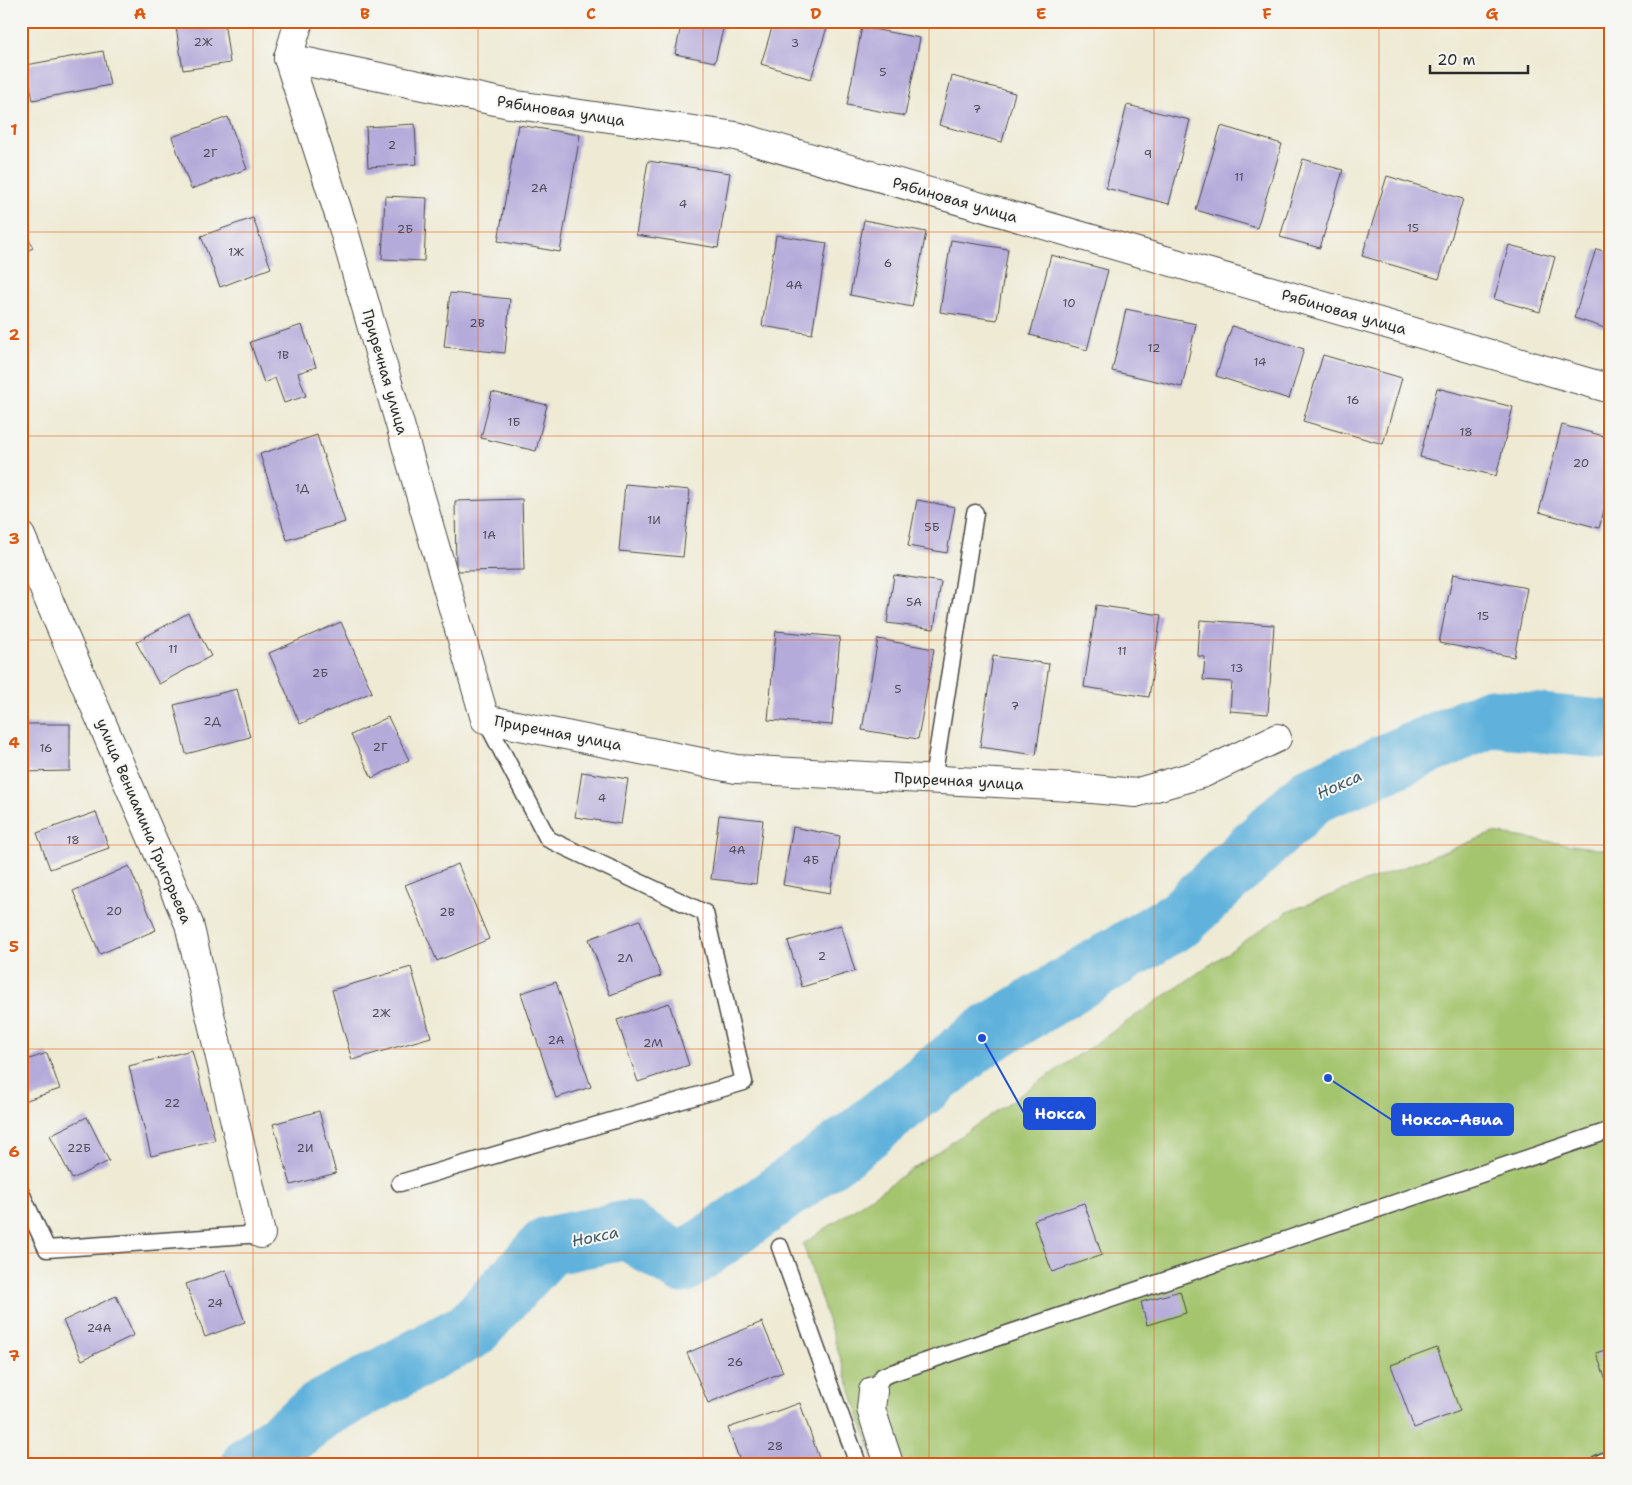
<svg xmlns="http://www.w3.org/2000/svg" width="1632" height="1485" viewBox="0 0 1632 1485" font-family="'Shantell Sans',sans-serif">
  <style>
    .green { fill: #a4c56e; stroke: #68784c }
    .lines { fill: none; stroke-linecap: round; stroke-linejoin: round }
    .river { stroke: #60b2dc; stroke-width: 59 }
    .building { fill: #b5abda }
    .service-casing { stroke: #484844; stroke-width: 19 }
    .minor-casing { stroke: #484844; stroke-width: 30 }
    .service { stroke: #fff; stroke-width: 16 }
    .minor { stroke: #fff; stroke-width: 28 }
    .grid { fill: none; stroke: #df570e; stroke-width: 1; stroke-opacity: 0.55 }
    .labels { text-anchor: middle; stroke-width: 4; stroke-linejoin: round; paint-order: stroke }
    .number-label { font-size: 12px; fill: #4e4b57 }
    .street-label { font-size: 15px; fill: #2b2b2b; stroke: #f6f6f2 }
    .water-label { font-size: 16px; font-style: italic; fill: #3e5a69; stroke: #f6f6f2 }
    .leader { fill: none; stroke: #1d4ed8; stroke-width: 2 }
    .callout-dot { fill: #1d4ed8; stroke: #f6f6f2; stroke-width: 2 }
    .callout { fill: #1d4ed8; stroke: #1d4ed8; stroke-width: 2 }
    .callout-label { font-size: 16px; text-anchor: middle; font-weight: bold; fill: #fff }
    .neatline { fill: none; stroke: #df570e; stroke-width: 2 }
    .grid-label { font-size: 16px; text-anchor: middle; font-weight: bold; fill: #df570e }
  </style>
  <rect width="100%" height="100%" fill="#f6f6f2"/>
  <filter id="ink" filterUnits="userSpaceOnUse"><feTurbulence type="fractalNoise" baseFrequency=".02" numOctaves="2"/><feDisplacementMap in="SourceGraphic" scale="10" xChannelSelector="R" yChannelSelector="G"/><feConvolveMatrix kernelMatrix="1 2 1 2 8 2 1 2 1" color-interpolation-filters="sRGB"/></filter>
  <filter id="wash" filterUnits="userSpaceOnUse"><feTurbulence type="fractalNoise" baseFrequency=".0096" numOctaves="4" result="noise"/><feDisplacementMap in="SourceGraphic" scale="20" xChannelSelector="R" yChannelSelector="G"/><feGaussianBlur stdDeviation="1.12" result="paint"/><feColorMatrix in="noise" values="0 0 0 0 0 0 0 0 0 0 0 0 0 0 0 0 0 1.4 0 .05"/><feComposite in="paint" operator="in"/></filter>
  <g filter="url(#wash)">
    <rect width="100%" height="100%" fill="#eeead4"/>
    <path class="green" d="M1493 833 1611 851V1464H875L803 1244 1287 912Z"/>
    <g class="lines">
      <path class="river" d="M251 1464 321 1410 471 1330 548 1246 627 1230 682 1264 852 1142 982 1038 1181 918 1312 795 1491 718 1611 730"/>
    </g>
    <g id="blocks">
      <g class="building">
        <path d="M175 21H224L230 63 183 70Z"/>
        <path d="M682 21H725L715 62 675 54Z"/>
        <path d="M774 21H829L811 79 761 64Z"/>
        <path d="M862 27 920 38 905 116 847 105Z"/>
        <path d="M103 51 110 85 33 100 26 65Z"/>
        <path d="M952 76 1015 93 1002 142 939 125Z"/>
        <path d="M1127 105 1190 120 1169 204 1106 188Z"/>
        <path d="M228 117 247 169 191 189 172 137Z"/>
        <path d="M415 124 417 164 368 167 366 127Z"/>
        <path d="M518 125 580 135 560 252 498 241Z"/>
        <path d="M1221 126 1282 144 1257 228 1196 210Z"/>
        <path d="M1303 159 1343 170 1320 248 1280 237Z"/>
        <path d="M648 161 730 173 718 248 636 235Z"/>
        <path d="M1387 176 1463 199 1439 279 1362 256Z"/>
        <path d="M385 196 427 198 424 261 382 259Z"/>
        <path d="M253 218 271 268 220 287 201 236Z"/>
        <path d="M864 220 926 232 912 307 850 295Z"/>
        <path d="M21 223 33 248 21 254Z"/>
        <path d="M776 235 827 243 812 334 762 326Z"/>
        <path d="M951 240 1008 249 997 320 940 312Z"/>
        <path d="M1509 245 1555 257 1540 312 1494 299Z"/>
        <path d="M1596 249 1611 253V330L1574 318Z"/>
        <path d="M1051 255 1108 270 1087 350 1030 335Z"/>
        <path d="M450 293 510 299 505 353 444 347Z"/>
        <path d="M1126 309 1196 324 1182 387 1112 371Z"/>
        <path d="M302 325 316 367 298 373 306 396 284 403 275 378 264 383 250 342Z"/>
        <path d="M1232 326 1304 349 1289 399 1216 376Z"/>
        <path d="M1323 355 1402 378 1383 444 1303 421Z"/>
        <path d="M1437 388 1513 407 1496 476 1420 457Z"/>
        <path d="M492 392 547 405 536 451 481 438Z"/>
        <path d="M1562 425 1611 438V487L1599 528 1539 512Z"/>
        <path d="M317 435 345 522 287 540 260 454Z"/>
        <path d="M625 484 690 490 683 557 619 551Z"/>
        <path d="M522 499 524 570 456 571 455 501Z"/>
        <path d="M917 500 955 507 947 553 908 546Z"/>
        <path d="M1453 574 1527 588 1514 657 1439 643Z"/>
        <path d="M894 575 941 582 934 629 887 623Z"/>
        <path d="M1096 605 1161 615 1149 697 1084 687Z"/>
        <path d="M188 613 211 656 159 684 136 642Z"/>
        <path d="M1200 620 1274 625 1268 714 1230 711 1232 682 1203 680 1205 657 1198 656Z"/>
        <path d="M341 622 372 692 300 724 269 653Z"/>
        <path d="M776 631 840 637 832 725 768 720Z"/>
        <path d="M878 639 934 649 918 739 862 730Z"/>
        <path d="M993 656 1049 664 1036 755 980 747Z"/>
        <path d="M237 689 250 737 186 754 174 705Z"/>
        <path d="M388 717 409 760 372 778 351 735Z"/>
        <path d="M21 724H70V771L21 772Z"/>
        <path d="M582 772 628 779 621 824 575 817Z"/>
        <path d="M96 812 109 848 50 869 37 833Z"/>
        <path d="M719 815 763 820 756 884 711 879Z"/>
        <path d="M793 827 840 836 830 893 783 885Z"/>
        <path d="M458 864 489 939 437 961 405 885Z"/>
        <path d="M129 866 156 930 100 954 73 891Z"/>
        <path d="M640 920 661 976 610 995 589 939Z"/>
        <path d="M841 925 855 971 802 987 788 941Z"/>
        <path d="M411 967 431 1037 352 1060 332 990Z"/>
        <path d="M556 982 591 1087 556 1098 521 993Z"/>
        <path d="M669 1003 689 1065 638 1082 617 1020Z"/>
        <path d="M192 1050 215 1140 151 1156 129 1066Z"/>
        <path d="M47 1053 60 1089 21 1102V1062Z"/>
        <path d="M319 1111 336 1173 291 1185 273 1124Z"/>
        <path d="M87 1117 109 1161 72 1179 50 1135Z"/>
        <path d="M1084 1203 1102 1255 1052 1272 1034 1220Z"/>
        <path d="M226 1270 245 1322 205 1337 186 1284Z"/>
        <path d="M1180 1291 1186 1313 1147 1325 1141 1302Z"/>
        <path d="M116 1296 134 1335 82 1360 63 1321Z"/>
        <path d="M762 1322 783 1372 708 1403 687 1353Z"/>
        <path d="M1437 1348 1460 1411 1414 1428 1391 1365Z"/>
        <path d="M1611 1348V1393L1596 1353Z"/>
        <path d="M800 1403 821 1464H741L728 1428Z"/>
      </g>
    </g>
  </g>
  <g filter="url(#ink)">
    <use href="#blocks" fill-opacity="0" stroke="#484844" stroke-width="1"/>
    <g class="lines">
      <defs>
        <g id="service">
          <path d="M933 779 975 513"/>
          <path d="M400 1183 744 1082 705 913 548 839 485 719"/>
          <path d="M21 1193 47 1249 261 1234"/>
          <path d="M780 1247 858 1464"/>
          <path d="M873 1391 883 1376 1611 1130"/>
          <path d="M1598 1464 1611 1458"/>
        </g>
        <g id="minor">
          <path d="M288 58 342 224 485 719 736 769 1071 787 1135 793 1204 773 1277 738"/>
          <path d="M288 58 510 104 736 136 1611 389"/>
          <path d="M288 58 299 21"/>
          <path d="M21 536 189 924 261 1234"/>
          <path d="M873 1391 871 1409 889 1464"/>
        </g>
      </defs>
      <use href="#service" class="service-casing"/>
      <use href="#minor" class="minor-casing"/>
      <use href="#service" class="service"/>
      <use href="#minor" class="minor"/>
    </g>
  </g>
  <path class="grid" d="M253 21V1464M478 21V1464M703 21V1464M929 21V1464M1154 21V1464M1379 21V1464M21 232H1611M21 436H1611M21 640H1611M21 845H1611M21 1049H1611M21 1253H1611"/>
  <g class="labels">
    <g class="number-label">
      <text x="203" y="46">2Ж</text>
      <text x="795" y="47">3</text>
      <text x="883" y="76">5</text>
      <text x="977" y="113">7</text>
      <text x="392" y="149">2</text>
      <text x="210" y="157">2Г</text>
      <text x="1148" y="158">9</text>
      <text x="1239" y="181">11</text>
      <text x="539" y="192">2А</text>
      <text x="683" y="208">4</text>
      <text x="1413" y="232">15</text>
      <text x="405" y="233">2Б</text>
      <text x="236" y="256">1Ж</text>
      <text x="888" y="267">6</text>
      <text x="794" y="289">4А</text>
      <text x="1069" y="307">10</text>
      <text x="477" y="327">2В</text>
      <text x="1154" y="352">12</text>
      <text x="283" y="359">1В</text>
      <text x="1260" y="366">14</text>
      <text x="1353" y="404">16</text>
      <text x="514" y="426">1Б</text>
      <text x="1466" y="436">18</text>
      <text x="1581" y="467">20</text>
      <text x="302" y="492">1Д</text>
      <text x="654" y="524">1И</text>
      <text x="932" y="531">5Б</text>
      <text x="489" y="539">1А</text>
      <text x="914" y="606">5А</text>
      <text x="1483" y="620">15</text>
      <text x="173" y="653">11</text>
      <text x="1122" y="655">11</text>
      <text x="1237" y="672">13</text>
      <text x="320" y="677">2Б</text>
      <text x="898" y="693">5</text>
      <text x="1015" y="710">7</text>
      <text x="212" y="725">2Д</text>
      <text x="380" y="751">2Г</text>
      <text x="46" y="752">16</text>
      <text x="602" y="802">4</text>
      <text x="73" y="844">18</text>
      <text x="737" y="854">4А</text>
      <text x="811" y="864">4Б</text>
      <text x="114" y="915">20</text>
      <text x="447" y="916">2В</text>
      <text x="822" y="960">2</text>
      <text x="625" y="962">2Л</text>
      <text x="381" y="1017">2Ж</text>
      <text x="556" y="1044">2А</text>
      <text x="653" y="1047">2М</text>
      <text x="172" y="1107">22</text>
      <text x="79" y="1152">22Б</text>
      <text x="305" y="1152">2И</text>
      <text x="215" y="1307">24</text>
      <text x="99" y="1332">24А</text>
      <text x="735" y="1366">26</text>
      <text x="775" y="1450">28</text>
    </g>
    <g class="street-label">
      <text transform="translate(561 111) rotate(9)" y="5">Рябиновая улица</text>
      <text transform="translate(955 200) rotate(16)" y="5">Рябиновая улица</text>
      <text transform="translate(1344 312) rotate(16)" y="5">Рябиновая улица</text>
      <text transform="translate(385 372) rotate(74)" y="5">Приречная улица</text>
      <text transform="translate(558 733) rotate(11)" y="5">Приречная улица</text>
      <text transform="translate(959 781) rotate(3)" y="5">Приречная улица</text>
      <text transform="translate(144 821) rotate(67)" y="5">улица Вениамина Григорьева</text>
    </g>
    <g class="water-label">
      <text transform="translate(1339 784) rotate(-24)" y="6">Нокса</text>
      <text transform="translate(595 1236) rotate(-12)" y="6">Нокса</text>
    </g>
  </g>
  <path class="leader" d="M982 1038L1024 1113M1328 1078L1392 1120"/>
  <g class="callout-dot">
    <circle cx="982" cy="1038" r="5"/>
    <circle cx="1328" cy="1078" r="5"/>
  </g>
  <g class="callout">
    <rect x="1024" y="1098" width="71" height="31" rx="5"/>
    <rect x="1392" y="1104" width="121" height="31" rx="5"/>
  </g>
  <g class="callout-label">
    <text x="1060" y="1119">Нокса</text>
    <text x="1452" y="1125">Нокса-Авиа</text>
  </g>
  <rect width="1632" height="1485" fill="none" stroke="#f6f6f2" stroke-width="55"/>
  <path d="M1430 65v8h98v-8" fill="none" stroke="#2b2b2b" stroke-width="2.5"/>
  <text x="1437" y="65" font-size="15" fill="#2b2b2b" stroke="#f6f6f2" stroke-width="4" paint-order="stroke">20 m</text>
  <rect x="28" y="28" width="1576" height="1430" class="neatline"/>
  <g class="grid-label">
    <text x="140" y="19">A</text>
    <text x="365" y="19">B</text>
    <text x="591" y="19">C</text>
    <text x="816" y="19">D</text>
    <text x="1041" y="19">E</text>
    <text x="1267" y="19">F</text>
    <text x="1492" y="19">G</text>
    <text x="14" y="135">1</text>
    <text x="14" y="340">2</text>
    <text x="14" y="544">3</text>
    <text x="14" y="748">4</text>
    <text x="14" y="952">5</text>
    <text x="14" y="1157">6</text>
    <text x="14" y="1361">7</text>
  </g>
</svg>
